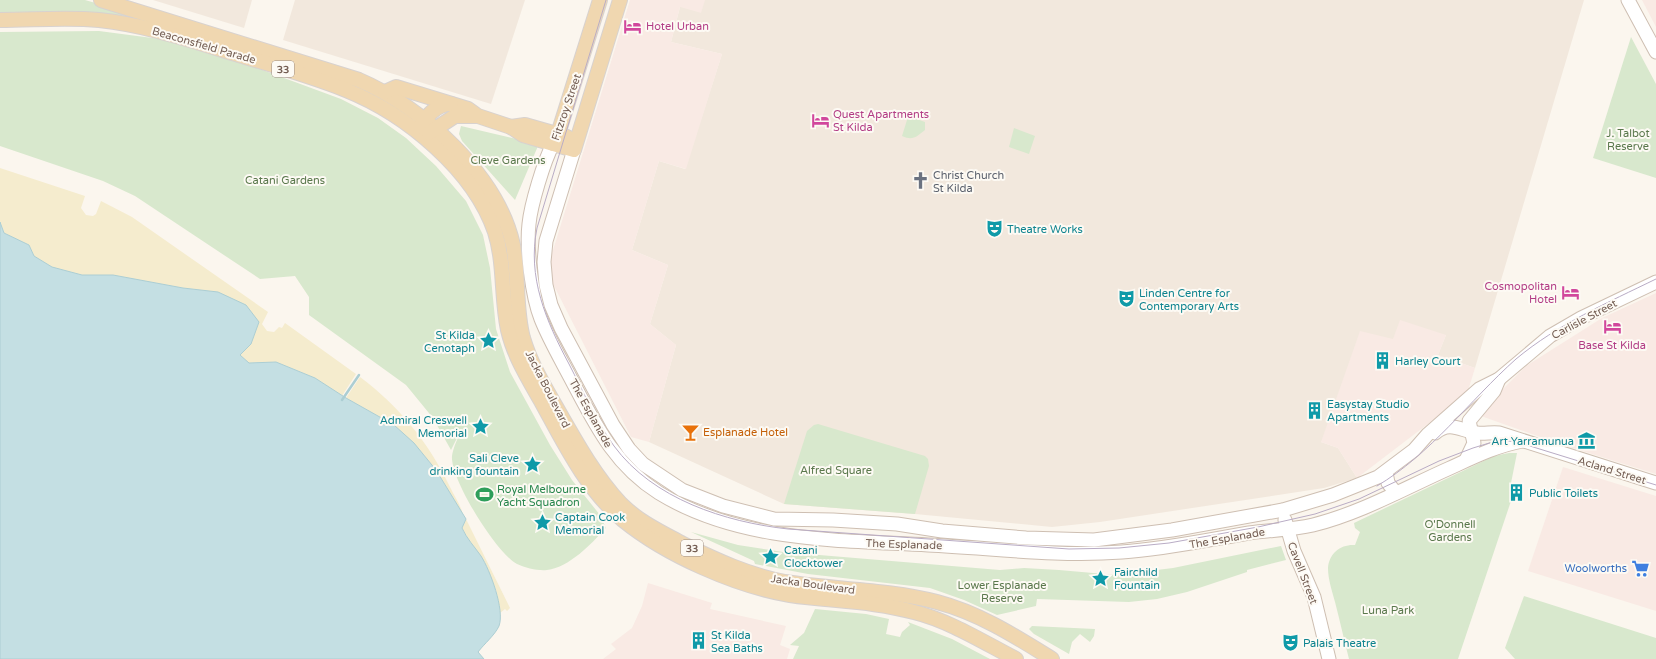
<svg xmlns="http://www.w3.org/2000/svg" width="1656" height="659" viewBox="0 0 1656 659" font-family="'Varela Round',sans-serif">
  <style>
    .residential { fill: #f2e8dd }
    .commercial { fill: #f9eae4 }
    .green { fill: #d8e8cd }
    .sand { fill: #f5ecce }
    .water { fill: #c4dfe3; stroke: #acced3 }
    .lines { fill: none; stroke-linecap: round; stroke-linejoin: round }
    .stream { stroke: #acced3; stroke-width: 2.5 }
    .secondary-casing { stroke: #cebfb2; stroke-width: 15 }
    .primary-casing { stroke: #d8d2cf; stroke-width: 16 }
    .secondary { stroke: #fff; stroke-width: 13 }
    .primary { stroke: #f0d7b0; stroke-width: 14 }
    .tram { stroke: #b9acc5; stroke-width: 1 }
    .labels { text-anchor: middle; stroke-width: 4; stroke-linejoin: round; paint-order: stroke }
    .shield { fill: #fdfaf4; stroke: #9d8d83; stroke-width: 1 }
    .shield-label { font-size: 10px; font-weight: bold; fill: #745e53 }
    .hotel-label { font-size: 11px; fill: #b23c85; stroke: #fdfaf4; text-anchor: start }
    .street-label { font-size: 11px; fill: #745e53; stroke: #fdfaf4 }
    .park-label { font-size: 11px; fill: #5a784c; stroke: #fdfaf4 }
    .worship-label { font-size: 11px; fill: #5b616d; stroke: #fdfaf4; text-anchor: start }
    .culture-label { font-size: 11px; fill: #0d838f; stroke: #fdfaf4; text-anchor: start }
    .food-label { font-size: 11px; fill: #c56008; stroke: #fdfaf4; text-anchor: start }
    .leisure-label { font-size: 11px; fill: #27864d; stroke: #fdfaf4; text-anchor: start }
    .shop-label { font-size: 11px; fill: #366cbe; stroke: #fdfaf4; text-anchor: end }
  </style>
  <rect width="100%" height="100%" fill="#fbf6ee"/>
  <g class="residential">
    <path d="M153 0H252L244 28Z"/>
    <path d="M295 0H525L491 104 283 40Z"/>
    <path d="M705 0H1584L1475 368 1438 355 1446 335 1393 339 1321 442 1338 448 1357 478 1324 488 1100 522 1052 527 915 514 784 504 649 442 676 345 650 324 668 265 632 250 659 161 685 169 722 54 671 42 680 7Z"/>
  </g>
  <g class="commercial">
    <path d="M630 0H705L701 13 680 7 671 42 722 54 686 169 659 161 632 250 668 265 650 324 676 345 649 442 631 437 549 276 550 260Z"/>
    <path d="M1642 0H1656V27Z"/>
    <path d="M1656 293V474L1560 444 1481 416 1499 393 1526 366 1602 318Z"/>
    <path d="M1400 320 1446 335 1438 355 1475 368 1467 394 1357 478 1338 448 1321 442 1360 331 1393 339Z"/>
    <path d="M1563 467 1656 496V611L1528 571Z"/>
    <path d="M648 583 712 603 710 609 786 626 780 645 790 649 787 659H603L616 649 611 644 632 628 642 606Z"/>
  </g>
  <g class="green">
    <path d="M0 0H85L134 14 132 17 90 12 0 13Z"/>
    <path d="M99 31 160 39 257 68 341 99 378 118 406 138 436 166 466 201 483 235 490 268 496 329 510 372 550 445 572 480 600 515 606 528C591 544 570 567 547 570 538 571 526 568 517 564 497 554 450 479 452 456 453 448 458 438 461 430L451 450 433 418 406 385 309 315V297L295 276 260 279 135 196 103 181 0 146V32Z"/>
    <path d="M1631 37 1656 84V178L1593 158Z"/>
    <path d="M911 117 925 122V130C916 137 913 141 902 136L907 120Z"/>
    <path d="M461 126 533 143 538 146 515 200 462 141 459 134Z"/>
    <path d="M1014 128 1035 136 1029 154 1009 147Z"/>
    <path d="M818 424 925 456 928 459 929 466 915 514 784 504 807 431 814 425Z"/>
    <path d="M1509 453H1517L1511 483 1512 498 1458 659H1349C1344 640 1340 621 1335 602 1332 591 1328 579 1328 568 1329 553 1341 544 1355 545L1360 532 1355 528 1354 523 1494 456Z"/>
    <path d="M691 532 738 545 783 552 1000 570 1024 568 1059 570 1116 575 1173 568 1281 546 1286 560 1247 570V572L1187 592 1157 599 1129 602 1037 599 1036 606 997 615 964 600 930 588 808 574 755 564 754 561Z"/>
    <path d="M1524 596 1656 638V659H1515L1505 648Z"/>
    <path d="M815 609 866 614 889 619 886 634 900 637 902 632 910 625 908 622 952 639 990 659H793L799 646 790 645 804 633Z"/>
    <path d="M1032 626 1095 629 1094 636 1090 642 1080 634 1072 642 1069 654 1034 634 1029 629Z"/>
  </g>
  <g class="sand">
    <path d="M0 168 85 196 81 208 86 215 93 216 96 214 101 201 132 217 268 312 262 324 267 331 274 332 279 327 282 328 285 323 356 374 342 396 315 378 276 362 249 363 240 355 251 344 218 292 183 288 113 275H82L52 267 34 256 29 245 4 233 0 222Z"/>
    <path d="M360 377C399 406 429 443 450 487 454 496 461 505 463 515L436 470 424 455 394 425 346 398Z"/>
    <path d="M466 519 510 608 507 611 505 609 500 613 501 615 500 617 496 590 462 528Z"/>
  </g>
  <path class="water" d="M0 222 4 233 29 245 34 256 52 267 82 275H113L183 288 218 292 246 305 259 322 251 344 240 355 249 363 276 362 315 378 346 398 394 425 414 443 436 470 466 519 462 528C467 539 474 546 481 556 490 570 505 610 499 626 495 635 484 644 478 652L484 659H0Z"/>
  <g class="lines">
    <path class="stream" d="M342 400 359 375"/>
    <defs>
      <g id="secondary">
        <path d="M1628 0 1656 52"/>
        <path d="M553 144C544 161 531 204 529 224 526 249 532 296 541 319 549 339 560 358 570 377 594 422 613 464 659 493 739 542 838 540 928 545 993 548 1057 557 1122 552 1165 549 1207 540 1249 533 1270 530 1292 530 1313 525 1361 513 1405 488 1450 468 1474 457 1496 446 1522 441"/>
        <path d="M574 150 546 241 544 262 546 285 551 305 561 328 613 425 629 449 643 464 682 490 723 506 774 519 833 520 897 524 942 531 1026 538 1094 540 1172 530 1283 510 1333 495 1378 477 1414 450 1428 434 1479 389 1499 379 1550 336 1581 318 1656 282"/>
        <path d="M1435 433C1450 420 1461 431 1477 433 1484 434 1492 432 1499 433L1656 483"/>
        <path d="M1466 460 1474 443 1469 421 1494 391 1499 379"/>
        <path d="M1386 472 1388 483 1396 493"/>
        <path d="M1285 520 1294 551 1314 597 1329 659"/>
      </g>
      <g id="primary">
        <path d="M101 0 359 80C423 107 498 176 513 245 519 276 515 308 523 338 530 362 543 384 555 405 575 440 594 475 621 504 639 522 661 532 683 544 716 560 748 575 785 582 835 590 887 589 937 602 979 613 1015 636 1052 659"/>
        <path d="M0 20C33 20 66 17 99 20 147 25 193 41 239 55 275 66 311 76 346 90 406 114 474 170 495 232 505 264 501 297 508 330 514 356 528 378 541 401 564 443 586 489 623 520 666 555 736 586 790 595 831 601 874 601 914 612 950 621 983 642 1016 659"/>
        <path d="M385 92 396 87 468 109 475 114"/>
        <path d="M420 127C427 116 436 104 451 104"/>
        <path d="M511 127 525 125 567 137"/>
        <path d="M429 133 455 116H478L511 127 523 135 574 150 620 0"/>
        <path d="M553 144 558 134 600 0"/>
      </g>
    </defs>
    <use href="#secondary" class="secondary-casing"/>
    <use href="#primary" class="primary-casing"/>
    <use href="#secondary" class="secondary"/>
    <use href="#primary" class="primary"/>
    <g class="tram">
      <path d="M606 0 537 228C527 277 546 321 569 364 583 391 596 421 614 446 653 499 725 522 788 529L1069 549 1119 548 1169 543 1258 527 1315 514 1359 499 1439 461 1473 448 1499 440 1517 442 1656 485"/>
      <path d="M1377 486C1431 454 1469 401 1516 359 1558 324 1607 303 1656 279"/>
    </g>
  </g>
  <defs>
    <symbol id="hotel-bare" viewBox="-9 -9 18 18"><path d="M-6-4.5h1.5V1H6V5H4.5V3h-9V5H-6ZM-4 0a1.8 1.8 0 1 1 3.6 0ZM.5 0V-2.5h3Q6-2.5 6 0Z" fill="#d1479c" stroke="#fdfaf4" stroke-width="2.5" paint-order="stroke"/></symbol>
    <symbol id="church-bare" viewBox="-9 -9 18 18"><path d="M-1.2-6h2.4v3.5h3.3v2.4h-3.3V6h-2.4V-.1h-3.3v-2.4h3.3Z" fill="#6b7280" stroke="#fdfaf4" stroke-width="2.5" paint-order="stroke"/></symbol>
    <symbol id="theatre-bare" viewBox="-9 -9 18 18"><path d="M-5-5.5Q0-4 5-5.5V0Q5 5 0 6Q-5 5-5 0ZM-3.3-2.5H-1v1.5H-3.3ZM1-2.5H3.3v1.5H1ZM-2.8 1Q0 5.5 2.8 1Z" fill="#0f9aa8" stroke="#fdfaf4" stroke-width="2.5" paint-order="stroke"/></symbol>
    <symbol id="sight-bare" viewBox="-9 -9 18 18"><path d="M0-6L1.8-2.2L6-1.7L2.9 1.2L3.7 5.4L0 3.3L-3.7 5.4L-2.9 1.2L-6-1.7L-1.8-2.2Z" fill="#0f9aa8" stroke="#fdfaf4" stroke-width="2.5" paint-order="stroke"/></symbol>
    <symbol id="building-bare" viewBox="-9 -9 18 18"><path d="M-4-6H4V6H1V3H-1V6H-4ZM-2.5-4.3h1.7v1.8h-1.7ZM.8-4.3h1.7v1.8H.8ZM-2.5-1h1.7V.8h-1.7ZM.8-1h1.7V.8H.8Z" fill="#0f9aa8" stroke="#fdfaf4" stroke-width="2.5" paint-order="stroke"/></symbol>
    <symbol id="bar-bare" viewBox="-9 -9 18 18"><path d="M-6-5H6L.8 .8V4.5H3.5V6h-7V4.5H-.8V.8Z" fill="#e8710a" stroke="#fdfaf4" stroke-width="2.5" paint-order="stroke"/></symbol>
    <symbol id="museum-bare" viewBox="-9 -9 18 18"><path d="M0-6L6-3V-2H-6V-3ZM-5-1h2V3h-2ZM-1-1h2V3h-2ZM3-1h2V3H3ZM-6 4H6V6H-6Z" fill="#0f9aa8" stroke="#fdfaf4" stroke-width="2.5" paint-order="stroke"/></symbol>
    <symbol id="stadium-bare" viewBox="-9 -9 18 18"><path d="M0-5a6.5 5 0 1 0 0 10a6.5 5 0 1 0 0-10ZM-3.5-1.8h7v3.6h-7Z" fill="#2e9e5b" stroke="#fdfaf4" stroke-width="2.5" paint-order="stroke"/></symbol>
    <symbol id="supermarket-bare" viewBox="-9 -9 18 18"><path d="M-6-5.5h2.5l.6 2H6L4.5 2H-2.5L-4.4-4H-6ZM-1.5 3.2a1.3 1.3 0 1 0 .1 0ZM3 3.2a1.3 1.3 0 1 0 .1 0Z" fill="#3f7fe0" stroke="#fdfaf4" stroke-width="2.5" paint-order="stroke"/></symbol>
  </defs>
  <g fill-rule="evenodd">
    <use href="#hotel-bare" x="620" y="14" width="25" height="25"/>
    <use href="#hotel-bare" x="808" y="108" width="25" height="25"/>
    <use href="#church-bare" x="908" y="168" width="25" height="25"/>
    <use href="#theatre-bare" x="982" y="216" width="25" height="25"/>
    <use href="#hotel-bare" x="1558" y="280" width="25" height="25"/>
    <use href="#theatre-bare" x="1114" y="286" width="25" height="25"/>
    <use href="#hotel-bare" x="1600" y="314" width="25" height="25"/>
    <use href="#sight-bare" x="476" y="328" width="25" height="25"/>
    <use href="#building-bare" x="1370" y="348" width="25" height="25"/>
    <use href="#building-bare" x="1302" y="398" width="25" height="25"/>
    <use href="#sight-bare" x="468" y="414" width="25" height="25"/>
    <use href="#bar-bare" x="678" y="420" width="25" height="25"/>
    <use href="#museum-bare" x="1574" y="428" width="25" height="25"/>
    <use href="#sight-bare" x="520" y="452" width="25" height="25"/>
    <use href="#building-bare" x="1504" y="480" width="25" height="25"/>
    <use href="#stadium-bare" x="472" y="482" width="25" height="25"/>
    <use href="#sight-bare" x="530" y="510" width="25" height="25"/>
    <use href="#sight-bare" x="758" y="544" width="25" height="25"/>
    <use href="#supermarket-bare" x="1628" y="556" width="25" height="25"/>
    <use href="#sight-bare" x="1088" y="566" width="25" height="25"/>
    <use href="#building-bare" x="686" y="628" width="25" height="25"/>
    <use href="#theatre-bare" x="1278" y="630" width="25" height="25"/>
  </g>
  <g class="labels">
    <g class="shield">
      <rect x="272" y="61" width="22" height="16" rx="3"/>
      <rect x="681" y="540" width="22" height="16" rx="3"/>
    </g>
    <g class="shield-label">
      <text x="283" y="73">33</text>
      <text x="692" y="552">33</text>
    </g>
    <g class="hotel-label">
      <text x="646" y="30">Hotel Urban</text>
      <text x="833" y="118">Quest Apartments<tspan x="833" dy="13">St Kilda</tspan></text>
      <text x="1557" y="290" text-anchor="end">Cosmopolitan<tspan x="1557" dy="13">Hotel</tspan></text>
      <text x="1612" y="349" text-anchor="middle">Base St Kilda</text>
    </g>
    <g class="street-label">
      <text transform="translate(204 45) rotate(16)" y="4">Beaconsfield Parade</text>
      <text transform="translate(566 107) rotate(-71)" y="4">Fitzroy Street</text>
      <text transform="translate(1584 319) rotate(-28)" y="4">Carlisle Street</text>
      <text transform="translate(548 389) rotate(63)" y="4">Jacka Boulevard</text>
      <text transform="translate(591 413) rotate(61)" y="4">The Esplanade</text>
      <text transform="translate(1612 470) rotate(17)" y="4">Acland Street</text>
      <text transform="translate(1227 538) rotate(-10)" y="4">The Esplanade</text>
      <text transform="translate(904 544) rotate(2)" y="4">The Esplanade</text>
      <text transform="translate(1303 573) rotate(69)" y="4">Cavell Street</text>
      <text transform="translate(813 584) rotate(8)" y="4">Jacka Boulevard</text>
    </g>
    <g class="park-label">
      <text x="1628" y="137">J. Talbot<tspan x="1628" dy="13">Reserve</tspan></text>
      <text x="508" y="164">Cleve Gardens</text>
      <text x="285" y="184">Catani Gardens</text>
      <text x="836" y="474">Alfred Square</text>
      <text x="1450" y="528">O'Donnell<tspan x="1450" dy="13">Gardens</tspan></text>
      <text x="1002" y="589">Lower Esplanade<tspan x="1002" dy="13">Reserve</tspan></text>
      <text x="1388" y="614">Luna Park</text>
    </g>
    <g class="worship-label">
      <text x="933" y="179">Christ Church<tspan x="933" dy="13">St Kilda</tspan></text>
    </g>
    <g class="culture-label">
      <text x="1007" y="233">Theatre Works</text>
      <text x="1139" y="297">Linden Centre for<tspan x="1139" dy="13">Contemporary Arts</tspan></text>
      <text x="475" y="339" text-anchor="end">St Kilda<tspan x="475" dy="13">Cenotaph</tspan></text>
      <text x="1395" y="365">Harley Court</text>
      <text x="1327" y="408">Easystay Studio<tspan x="1327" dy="13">Apartments</tspan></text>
      <text x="467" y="424" text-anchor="end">Admiral Creswell<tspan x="467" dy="13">Memorial</tspan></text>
      <text x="1574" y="445" text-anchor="end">Art Yarramunua</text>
      <text x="519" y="462" text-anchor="end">Sali Cleve<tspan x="519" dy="13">drinking fountain</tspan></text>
      <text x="1529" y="497">Public Toilets</text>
      <text x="555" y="521">Captain Cook<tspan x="555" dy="13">Memorial</tspan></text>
      <text x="784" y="554">Catani<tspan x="784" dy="13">Clocktower</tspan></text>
      <text x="1114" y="576">Fairchild<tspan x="1114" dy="13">Fountain</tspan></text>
      <text x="711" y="639">St Kilda<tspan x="711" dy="13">Sea Baths</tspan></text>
      <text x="1303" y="647">Palais Theatre</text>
    </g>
    <g class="food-label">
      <text x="703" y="436">Esplanade Hotel</text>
    </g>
    <g class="leisure-label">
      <text x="497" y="493">Royal Melbourne<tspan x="497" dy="13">Yacht Squadron</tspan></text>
    </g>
    <g class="shop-label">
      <text x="1627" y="572">Woolworths</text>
    </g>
  </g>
</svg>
